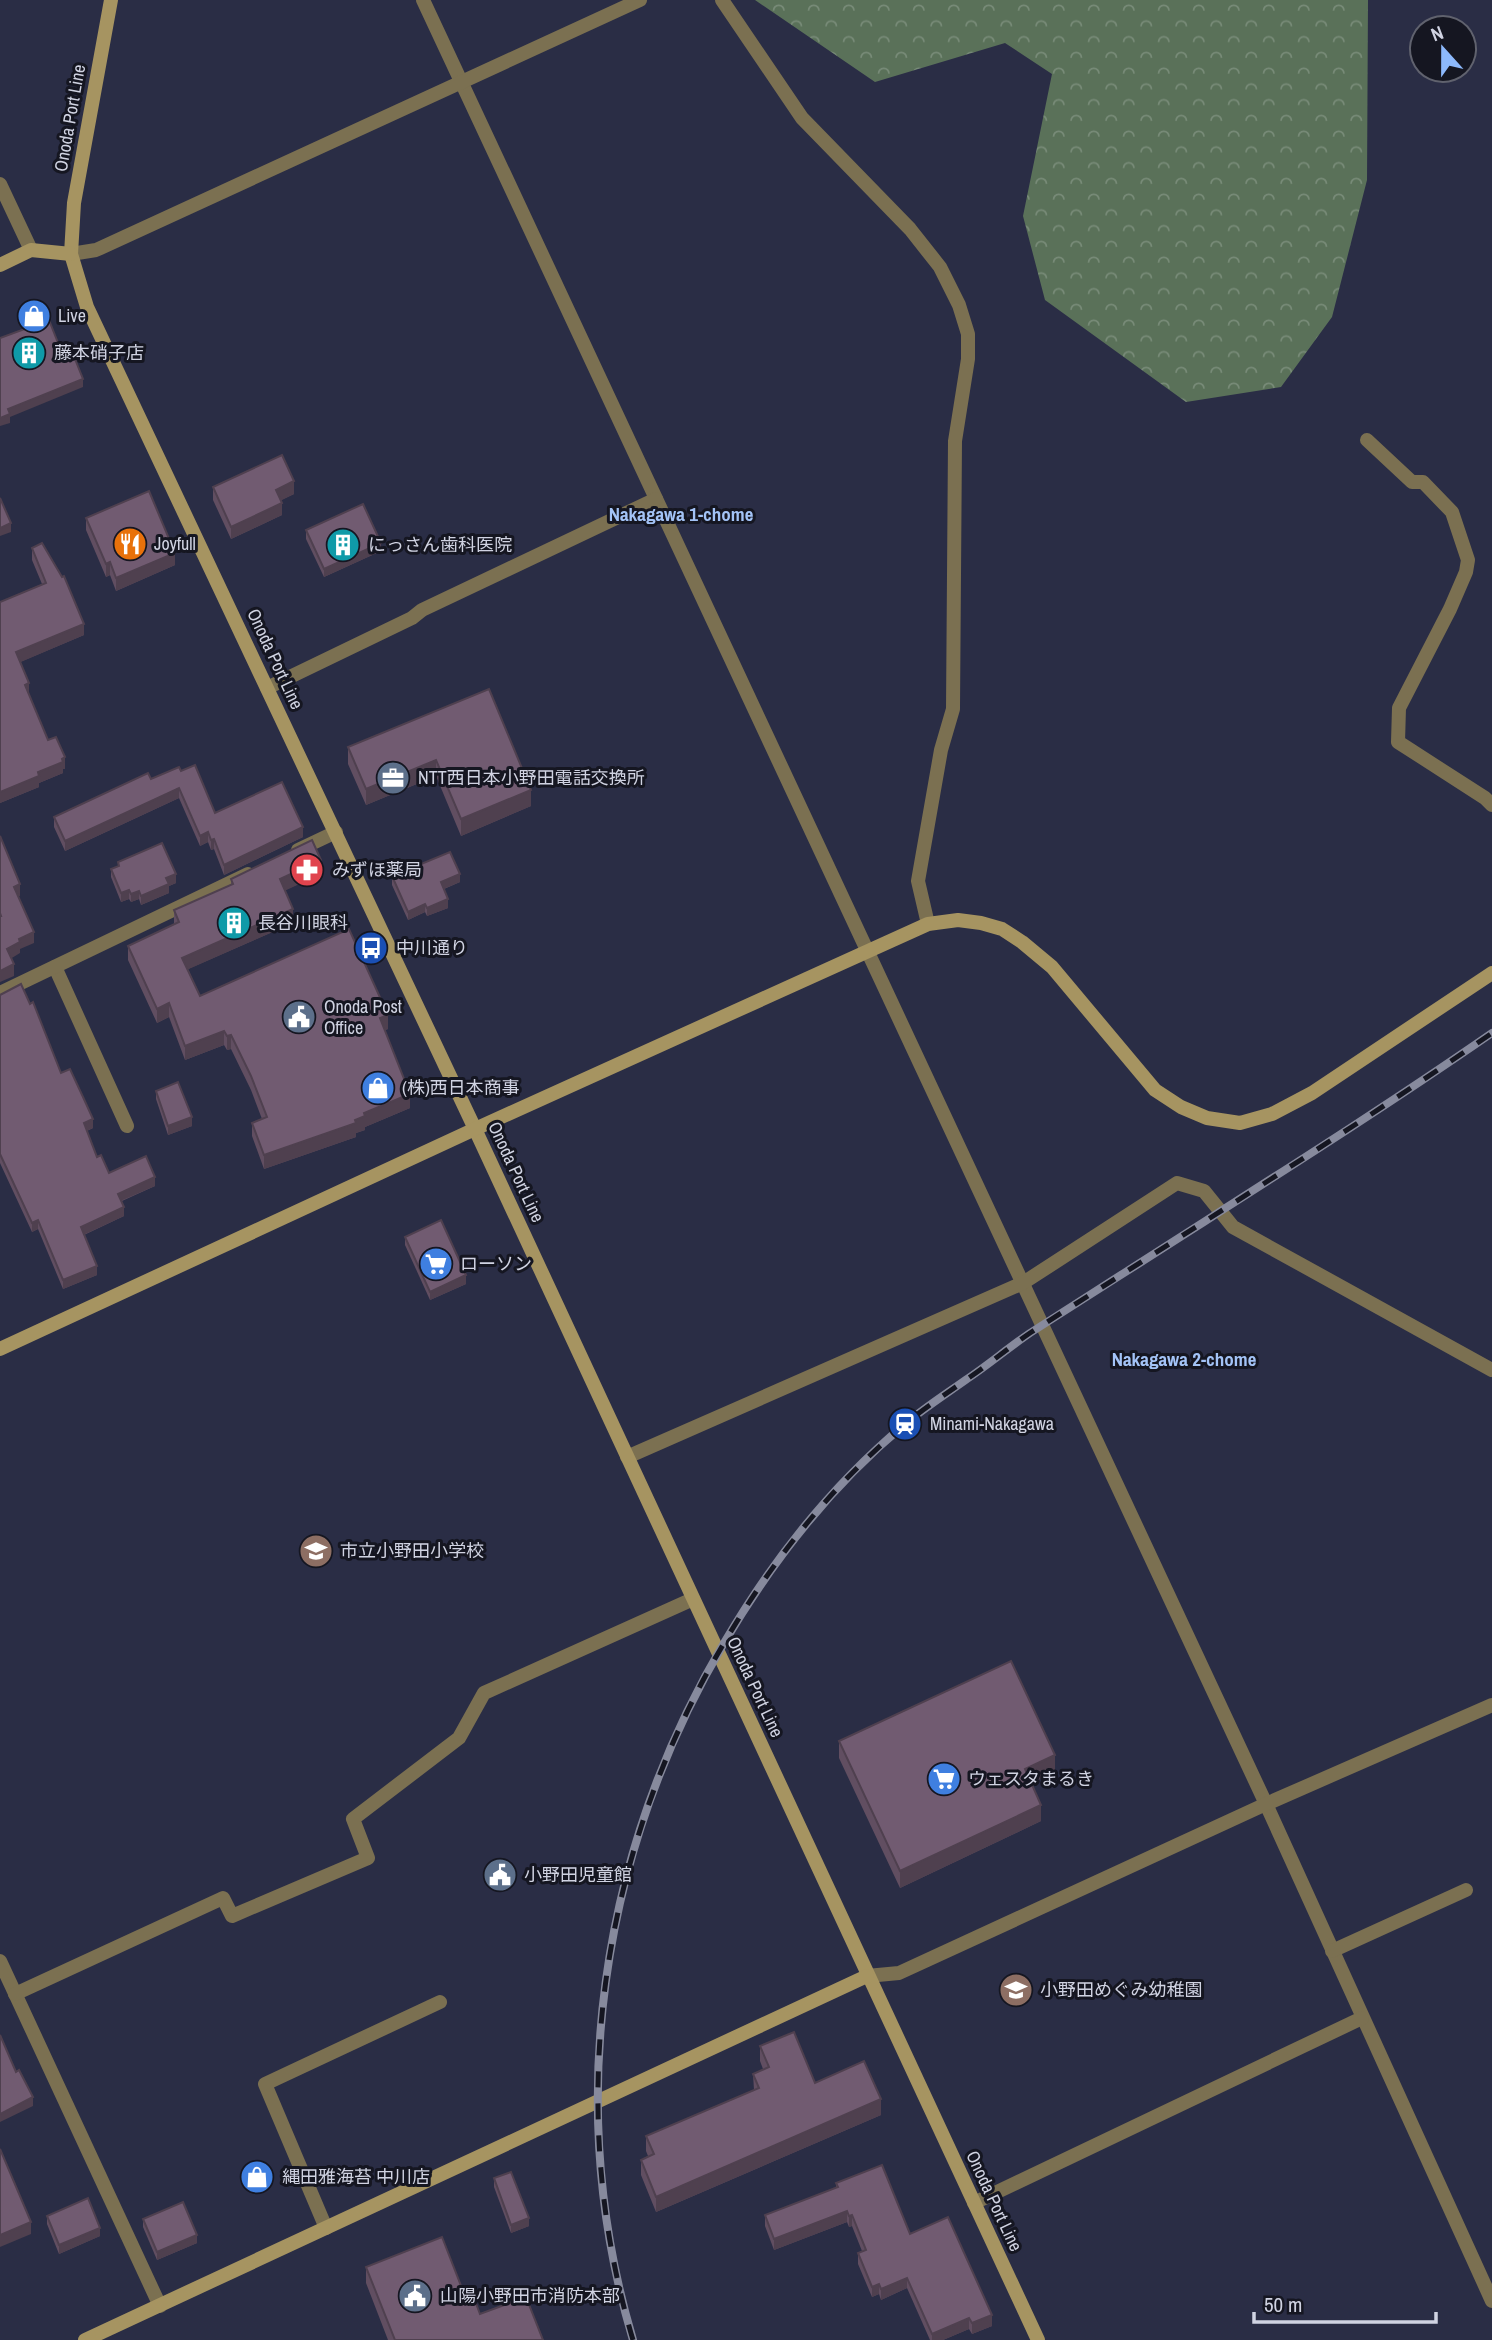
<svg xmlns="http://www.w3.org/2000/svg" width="1492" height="2340" viewBox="0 0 1492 2340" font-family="'Archivo Narrow','Noto Sans JP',sans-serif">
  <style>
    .forest { fill: url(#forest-crowns) }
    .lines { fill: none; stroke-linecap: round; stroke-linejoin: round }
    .street { stroke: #7b7051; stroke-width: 14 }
    .secondary { stroke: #a69461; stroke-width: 14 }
    .rail-casing { stroke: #878a9d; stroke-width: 8 }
    .rail { stroke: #151621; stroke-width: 5; stroke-dasharray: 16; stroke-linecap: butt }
    .wall { fill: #614e61 }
    .shaded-wall { fill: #4f404f }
    .building { fill: #715b71; stroke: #4f404f; stroke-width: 2 }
    .labels { text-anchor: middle; stroke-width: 6; stroke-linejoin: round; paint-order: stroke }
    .street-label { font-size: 18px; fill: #d0d3e2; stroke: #151621 }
    .poi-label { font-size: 18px; fill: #d0d3e2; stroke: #151621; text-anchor: start }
    .neighbourhood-label { font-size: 19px; font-weight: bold; fill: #a3c3f6; stroke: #151621 }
  </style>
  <defs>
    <pattern id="forest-crowns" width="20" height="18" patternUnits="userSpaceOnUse" patternTransform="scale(1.75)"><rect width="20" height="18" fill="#5a7159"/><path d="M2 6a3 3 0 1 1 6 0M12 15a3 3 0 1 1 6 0" fill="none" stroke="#788b78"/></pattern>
  </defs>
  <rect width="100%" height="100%" fill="#2a2d45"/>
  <path class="forest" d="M755 0H1368L1367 180 1332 317 1281 387 1186 402 1045 300 1023 216 1052 74 1005 43 875 82Z"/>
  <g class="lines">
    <g class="street">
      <path d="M423 0 1266 1804 1492 2301"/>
      <path d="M722 0 802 118 910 229 940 267 959 305 968 334V359L955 441 953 709 941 750 918 881 928 924"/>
      <path d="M0 184 31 250"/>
      <path d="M71 254 96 250 640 0"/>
      <path d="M1367 440 1412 482H1423L1452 512 1468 560 1466 572 1450 609 1399 708 1398 742 1485 798 1492 805"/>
      <path d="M267 688 412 618 422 610 656 499"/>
      <path d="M298 850 336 832"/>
      <path d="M55 967 127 1126"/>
      <path d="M0 993 248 874"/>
      <path d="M627 1457 1023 1283 1177 1183 1204 1191 1233 1227 1492 1370"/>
      <path d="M1332 1951 1466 1890"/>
      <path d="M0 1961 160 2306"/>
      <path d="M867 1976 899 1973 1266 1804 1492 1705"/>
      <path d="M15 1994 223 1898 232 1916 368 1858 353 1819 459 1738 484 1693 693 1599"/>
      <path d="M974 2203 1362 2018"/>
      <path d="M326 2228 265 2084 440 2002"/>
    </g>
    <g class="secondary">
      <path d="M111 0 74 203 71 254 87 307 475 1129 1038 2340"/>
      <path d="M0 265 31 250 71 254"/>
      <path d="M0 1349 475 1129 928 924 958 920 981 923 1002 929 1022 942 1052 967 1155 1090 1181 1107 1207 1118 1240 1123 1272 1114 1312 1093 1492 973"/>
      <path d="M85 2340 867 1976"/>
    </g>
    <defs>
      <path id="rail" d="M633 2340C563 2104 600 1853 724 1643 772 1561 831 1486 904 1425 924 1408 946 1394 967 1379 988 1365 1008 1348 1030 1333 1061 1313 1093 1293 1124 1273 1247 1194 1372 1116 1492 1033"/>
    </defs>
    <use href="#rail" class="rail-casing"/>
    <use href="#rail" class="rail"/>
  </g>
  <g class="wall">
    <path d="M213 487 294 494 281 500 282 515 231 539 213 500Z"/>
    <path d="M86 518 175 565 116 591 110 575 106 577 86 530Z"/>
    <path d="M306 530 381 551 324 577 306 539Z"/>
    <path d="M32 548 84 635 20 662 29 695 48 740 65 769H63V773L39 783V787L0 803V602L42 584 32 560Z"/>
    <path d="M489 689 531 806 461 836 436 776 366 805 348 764V747Z"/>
    <path d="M181 771 215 813 303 837 224 875 214 849 211 850 208 842 200 846 179 798 65 851 54 827V817L151 779Z"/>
    <path d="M118 862 176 883 169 886V893L141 905 139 899 131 902 129 899 121 902 111 877V869L118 866Z"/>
    <path d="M321 874 285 890 293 923 188 969 200 996 388 1029 385 1030 410 1108 365 1127V1130L356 1133V1137L264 1169 252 1136V1123L262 1119 251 1090 231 1049 227 1050 224 1045 185 1060 169 1017 157 1023 128 960V946L174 924V910L231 885V879Z"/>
    <path d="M392 876 460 882 444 889 448 908 427 916 425 912 408 920 392 885Z"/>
    <path d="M0 995 61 1073 93 1128 87 1131 97 1157 109 1173 155 1186 122 1201 124 1216 84 1235 97 1275 63 1289 38 1229 32 1232 0 1163Z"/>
    <path d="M156 1091 192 1126 168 1135 156 1099Z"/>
    <path d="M405 1237 466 1284 430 1300 405 1245Z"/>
    <path d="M839 1741 1055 1772 1031 1783 1041 1821 900 1888 839 1758Z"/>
    <path d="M760 2046 815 2083 881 2115 656 2212 641 2175V2160L648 2156 646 2151V2136L754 2090 753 2074 763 2069 760 2061Z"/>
    <path d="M494 2178 529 2226 511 2233 494 2187Z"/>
    <path d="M836 2183 910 2234 992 2326 972 2334 969 2329 943 2340H930L907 2288 881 2300 879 2294 872 2297 858 2264V2253L862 2251 852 2226 849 2227 847 2222 774 2250 765 2226V2215L836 2188Z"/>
    <path d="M47 2216 100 2236 59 2254 47 2224Z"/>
    <path d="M143 2219 197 2243 157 2260 143 2227Z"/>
    <path d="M366 2267 465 2296 480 2314 543 2340H388L366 2283Z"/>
  </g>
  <g class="shaded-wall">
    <path d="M83 379V387L10 417V423L0 426V418L8 409Z"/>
    <path d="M294 481V494L276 503V490Z"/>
    <path d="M282 503V515L231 539V527Z"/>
    <path d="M11 523V532L0 536V528Z"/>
    <path d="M381 543V551L324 577V569Z"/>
    <path d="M175 553V565L116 591V578Z"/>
    <path d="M110 562V575L106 577V564Z"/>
    <path d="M84 624V635L16 664V652Z"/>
    <path d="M29 683V695L25 685Z"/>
    <path d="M65 757V769H63V773L39 783V787L0 803V792Z"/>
    <path d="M436 760V776L366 805V789Z"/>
    <path d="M179 788V798L65 851V841Z"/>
    <path d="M531 790V806L461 836V819Z"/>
    <path d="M303 827V837L224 875V865Z"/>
    <path d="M208 832V842L200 846V836Z"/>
    <path d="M214 839V849L211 850V840Z"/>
    <path d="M321 860V874L280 893V879Z"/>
    <path d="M176 874V883L169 886V893L141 905V896L166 878Z"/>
    <path d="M460 874V882L441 890V882Z"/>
    <path d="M20 884V896L14 898V887Z"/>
    <path d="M129 890V899L121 902V893Z"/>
    <path d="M139 891V899L131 902V894Z"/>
    <path d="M448 899V908L427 916V908Z"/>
    <path d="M425 904V912L408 920V912Z"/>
    <path d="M293 909V923L182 972V958Z"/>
    <path d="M34 932V943L20 949V953L7 961V949L19 939Z"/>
    <path d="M14 964V976L0 982V971Z"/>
    <path d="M169 1003V1017L157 1023V1009Z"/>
    <path d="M388 1015V1029L380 1032V1018Z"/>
    <path d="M224 1031V1045L185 1060V1046Z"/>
    <path d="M231 1035V1049L227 1050V1036Z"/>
    <path d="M410 1094V1108L365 1127V1130L356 1133V1137L264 1169V1155L355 1120 364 1113Z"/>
    <path d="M192 1117V1126L168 1135V1126Z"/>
    <path d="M93 1119V1128L84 1132V1123Z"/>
    <path d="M155 1177V1186L118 1202V1194Z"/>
    <path d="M124 1207V1216L81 1236V1227Z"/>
    <path d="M38 1220V1229L32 1232V1223Z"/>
    <path d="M97 1266V1275L63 1289V1280Z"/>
    <path d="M466 1275V1284L430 1300V1292Z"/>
    <path d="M1055 1755V1772L1025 1786V1769Z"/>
    <path d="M1041 1805V1821L900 1888V1871Z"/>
    <path d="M33 2097V2106L0 2122V2114Z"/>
    <path d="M881 2099V2115L656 2212V2197Z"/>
    <path d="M847 2211V2222L774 2250V2239Z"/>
    <path d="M852 2215V2226L849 2227V2216Z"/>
    <path d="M529 2218V2226L511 2233V2225Z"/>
    <path d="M31 2222V2234L0 2247V2235Z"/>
    <path d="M100 2228V2236L59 2254V2245Z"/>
    <path d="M197 2235V2243L157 2260V2252Z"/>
    <path d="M907 2278V2288L881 2300V2289Z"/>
    <path d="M879 2284V2294L872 2297V2287Z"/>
    <path d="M992 2315V2326L972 2334V2323Z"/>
    <path d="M969 2318V2329L943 2340H932V2334Z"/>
  </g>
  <g class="building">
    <path d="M49 320 62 353 71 349 83 379 8 409 10 414 0 418V338Z"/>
    <path d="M282 455 294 481 276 490 282 503 231 527 213 487Z"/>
    <path d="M149 491 175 553 116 578 110 562 106 564 86 518Z"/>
    <path d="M0 498 11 523 0 528Z"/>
    <path d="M363 504 381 543 324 569 306 530Z"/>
    <path d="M42 543 62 577 64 576 84 624 16 652 29 683 25 685 48 740 56 737 65 757 62 759 63 762 38 772 39 776 0 792V602L46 583 32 548Z"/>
    <path d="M489 689 531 790 461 819 436 760 366 789 348 747Z"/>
    <path d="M195 765 215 813 282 782 303 827 224 865 214 839 211 840 208 832 200 836 179 788 65 841 54 817 148 773 151 779 179 767 181 771Z"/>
    <path d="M0 836 20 884 14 887 34 932 19 939 20 942 7 949 14 964 0 971V916H1L0 913Z"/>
    <path d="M312 840 321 860 280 879 293 909 182 958 200 996 349 929 388 1015 380 1018 410 1094 364 1113 365 1116 355 1120 356 1123 264 1155 252 1123 267 1117 251 1076 231 1035 227 1036 224 1031 185 1046 169 1003 157 1009 128 946 179 922 174 910 233 884 231 879Z"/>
    <path d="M162 843 176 874 166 878 169 884 141 896 139 891 131 894 129 890 121 893 111 869 119 866 118 862Z"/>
    <path d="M450 852 460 874 441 882 448 899 427 908 425 904 408 912 392 876Z"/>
    <path d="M21 984 30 1004 33 1002 61 1073 70 1069 83 1097 93 1119 84 1123 97 1157 101 1155 109 1173 146 1156 155 1177 118 1194 124 1207 81 1227 97 1266 63 1280 38 1220 32 1223 0 1154V995Z"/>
    <path d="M178 1082 192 1117 168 1126 156 1091Z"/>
    <path d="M441 1220 466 1275 430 1292 405 1237Z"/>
    <path d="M1011 1661 1055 1755 1025 1769 1041 1805 900 1871 839 1741Z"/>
    <path d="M794 2032 815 2083 864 2061 881 2099 656 2197 641 2160 654 2154 646 2136 759 2088 753 2074 769 2067 760 2046Z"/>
    <path d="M0 2035 16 2072 19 2070 33 2097 0 2114Z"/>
    <path d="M0 2149 31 2222 0 2235Z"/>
    <path d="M882 2165 910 2234 948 2217 992 2315 972 2323 969 2318 932 2334 907 2278 881 2289 879 2284 872 2287 858 2253 866 2250 852 2215 849 2216 847 2211 774 2239 765 2215 838 2187 836 2183Z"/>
    <path d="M511 2172 529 2218 511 2225 494 2178Z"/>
    <path d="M88 2198 100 2228 59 2245 47 2216Z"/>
    <path d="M183 2202 197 2235 157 2252 143 2219Z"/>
    <path d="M442 2237 465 2296 472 2293 480 2314 526 2297 543 2340H395L366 2267Z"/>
  </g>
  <defs>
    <symbol id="shop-disc" viewBox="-11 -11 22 22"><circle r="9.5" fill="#3f7fe0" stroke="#151621"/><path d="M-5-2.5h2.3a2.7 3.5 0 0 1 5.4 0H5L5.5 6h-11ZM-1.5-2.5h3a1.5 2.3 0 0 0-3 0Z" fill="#fff"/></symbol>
    <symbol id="building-disc" viewBox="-11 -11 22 22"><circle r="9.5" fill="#0f9aa8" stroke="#151621"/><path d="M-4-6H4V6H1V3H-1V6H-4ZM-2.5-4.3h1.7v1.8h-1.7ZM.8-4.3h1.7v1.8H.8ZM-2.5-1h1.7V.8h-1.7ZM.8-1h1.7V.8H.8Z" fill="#fff"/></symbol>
    <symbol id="restaurant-disc" viewBox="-11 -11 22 22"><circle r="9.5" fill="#e8710a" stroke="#151621"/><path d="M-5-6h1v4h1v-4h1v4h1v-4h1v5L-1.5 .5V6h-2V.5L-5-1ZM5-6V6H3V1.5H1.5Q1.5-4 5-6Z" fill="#fff"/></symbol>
    <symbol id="office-disc" viewBox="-11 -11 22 22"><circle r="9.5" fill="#5c6f8a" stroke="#151621"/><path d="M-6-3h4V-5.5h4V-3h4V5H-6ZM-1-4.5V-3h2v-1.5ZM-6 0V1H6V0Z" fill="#fff"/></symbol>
    <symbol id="pharmacy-disc" viewBox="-11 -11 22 22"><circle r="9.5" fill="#e0444e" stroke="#151621"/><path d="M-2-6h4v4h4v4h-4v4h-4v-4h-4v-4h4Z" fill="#fff"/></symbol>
    <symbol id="bus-disc" viewBox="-11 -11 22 22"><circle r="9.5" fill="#1a4fb4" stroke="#151621"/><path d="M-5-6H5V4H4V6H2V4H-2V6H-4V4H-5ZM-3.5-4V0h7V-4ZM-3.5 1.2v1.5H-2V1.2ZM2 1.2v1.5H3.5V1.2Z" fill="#fff"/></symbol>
    <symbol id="civic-disc" viewBox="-11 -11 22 22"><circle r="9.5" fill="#5c6f8a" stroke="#151621"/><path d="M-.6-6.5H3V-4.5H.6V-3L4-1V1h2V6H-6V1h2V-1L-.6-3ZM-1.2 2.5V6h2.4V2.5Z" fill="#fff"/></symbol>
    <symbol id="supermarket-disc" viewBox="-11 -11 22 22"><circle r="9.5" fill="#3f7fe0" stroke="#151621"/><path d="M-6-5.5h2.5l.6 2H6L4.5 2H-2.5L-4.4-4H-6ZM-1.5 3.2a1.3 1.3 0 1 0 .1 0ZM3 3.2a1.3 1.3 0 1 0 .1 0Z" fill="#fff"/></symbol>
    <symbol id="station-disc" viewBox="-11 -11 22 22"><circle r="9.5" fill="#1a4fb4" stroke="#151621"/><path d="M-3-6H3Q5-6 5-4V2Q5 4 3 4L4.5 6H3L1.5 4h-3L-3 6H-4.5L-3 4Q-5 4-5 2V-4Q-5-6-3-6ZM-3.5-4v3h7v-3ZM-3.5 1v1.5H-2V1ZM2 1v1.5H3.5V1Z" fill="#fff"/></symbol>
    <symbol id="school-disc" viewBox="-11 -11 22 22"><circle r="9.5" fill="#8d6e63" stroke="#151621"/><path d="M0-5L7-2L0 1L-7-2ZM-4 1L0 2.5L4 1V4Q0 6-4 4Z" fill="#fff"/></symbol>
  </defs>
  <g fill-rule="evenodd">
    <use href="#shop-disc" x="15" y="297" width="38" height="38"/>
    <use href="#building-disc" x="10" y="334" width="38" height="38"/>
    <use href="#restaurant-disc" x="111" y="525" width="38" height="38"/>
    <use href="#building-disc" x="324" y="526" width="38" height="38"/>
    <use href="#office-disc" x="374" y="759" width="38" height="38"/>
    <use href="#pharmacy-disc" x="288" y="851" width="38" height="38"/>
    <use href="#building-disc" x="215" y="904" width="38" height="38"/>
    <use href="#bus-disc" x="352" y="929" width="38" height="38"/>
    <use href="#civic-disc" x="280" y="998" width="38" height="38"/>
    <use href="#shop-disc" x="359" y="1069" width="38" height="38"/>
    <use href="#supermarket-disc" x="417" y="1245" width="38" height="38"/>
    <use href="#station-disc" x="886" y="1405" width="38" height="38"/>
    <use href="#school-disc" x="297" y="1532" width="38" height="38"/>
    <use href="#supermarket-disc" x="925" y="1760" width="38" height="38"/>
    <use href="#civic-disc" x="481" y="1856" width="38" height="38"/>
    <use href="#school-disc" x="997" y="1971" width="38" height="38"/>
    <use href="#shop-disc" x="238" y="2158" width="38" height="38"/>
    <use href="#civic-disc" x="396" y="2277" width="38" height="38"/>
  </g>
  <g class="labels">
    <g class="street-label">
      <text transform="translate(70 118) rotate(-80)" y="6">Onoda Port Line</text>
      <text transform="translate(275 659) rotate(65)" y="6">Onoda Port Line</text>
      <text transform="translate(516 1172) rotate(65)" y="6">Onoda Port Line</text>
      <text transform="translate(755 1687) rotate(65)" y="6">Onoda Port Line</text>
      <text transform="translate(994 2201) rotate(65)" y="6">Onoda Port Line</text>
    </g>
    <g class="poi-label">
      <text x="58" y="322">Live</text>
      <text x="54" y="359">藤本硝子店</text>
      <text x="154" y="550">Joyfull</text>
      <text x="368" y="551">にっさん歯科医院</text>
      <text x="418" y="784">NTT西日本小野田電話交換所</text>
      <text x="332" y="876">みずほ薬局</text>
      <text x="258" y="929">長谷川眼科</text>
      <text x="396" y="954">中川通り</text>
      <text x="324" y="1013">Onoda Post<tspan x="324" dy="21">Office</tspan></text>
      <text x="402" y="1094">(株)西日本商事</text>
      <text x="460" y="1270">ローソン</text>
      <text x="930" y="1430">Minami-Nakagawa</text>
      <text x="340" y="1557">市立小野田小学校</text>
      <text x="968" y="1785">ウェスタまるき</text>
      <text x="524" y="1881">小野田児童館</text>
      <text x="1040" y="1996">小野田めぐみ幼稚園</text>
      <text x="282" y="2183">縄田雅海苔 中川店</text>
      <text x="440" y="2302">山陽小野田市消防本部</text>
    </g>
    <g class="neighbourhood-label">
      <text x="681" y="521">Nakagawa 1-chome</text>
      <text x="1184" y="1366">Nakagawa 2-chome</text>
    </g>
  </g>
  <g transform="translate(1443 49) rotate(339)"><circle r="33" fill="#151621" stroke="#60626e" stroke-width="2"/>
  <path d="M0-5L12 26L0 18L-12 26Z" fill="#8db9fc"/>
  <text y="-10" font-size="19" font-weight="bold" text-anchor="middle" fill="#d0d3e2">N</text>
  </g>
  <path d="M1254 2312v10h182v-10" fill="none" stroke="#d0d3e2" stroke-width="3.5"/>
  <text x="1264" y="2312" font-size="21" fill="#d0d3e2" stroke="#151621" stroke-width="5" paint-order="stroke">50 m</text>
</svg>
